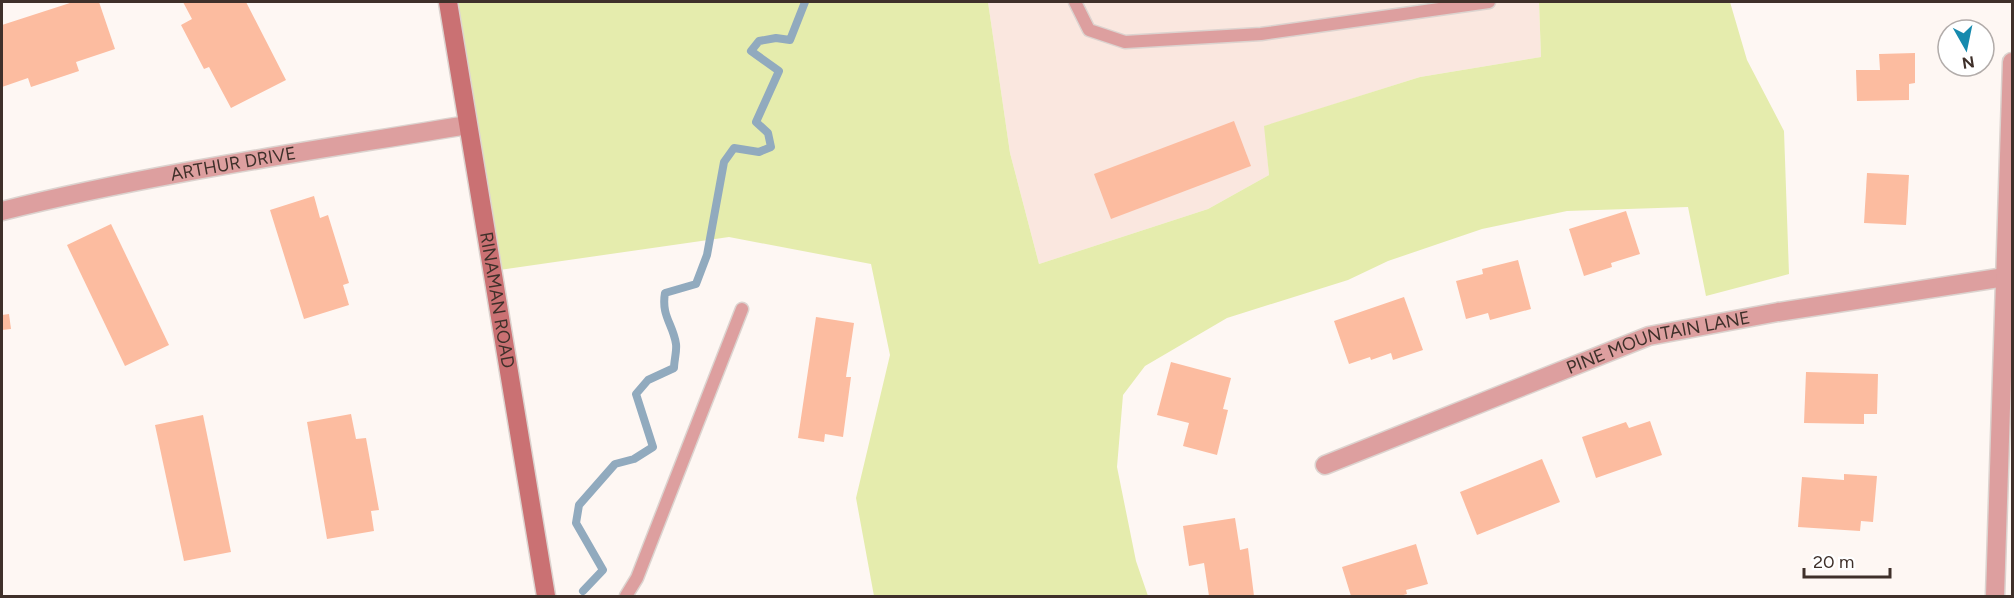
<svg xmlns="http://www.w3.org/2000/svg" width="2014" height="598" viewBox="0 0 2014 598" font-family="Figtree,sans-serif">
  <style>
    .built { fill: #fae7df }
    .green { fill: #e5ecad }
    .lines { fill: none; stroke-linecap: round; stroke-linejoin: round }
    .stream { stroke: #91aabe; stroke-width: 8 }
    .building { fill: #fcbca0 }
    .lane-casing { stroke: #dcd3cf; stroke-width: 15 }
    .street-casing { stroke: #dcd3cf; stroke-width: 21 }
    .secondary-casing { stroke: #dcd3cf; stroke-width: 21 }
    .lane { stroke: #dd9f9f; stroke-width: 12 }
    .street { stroke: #dd9f9f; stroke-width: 18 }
    .secondary { stroke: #ca7173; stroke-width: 18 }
    .labels { text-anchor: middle; stroke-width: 4.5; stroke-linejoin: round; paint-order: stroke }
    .street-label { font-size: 18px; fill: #3f302a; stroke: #fff }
  </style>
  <rect width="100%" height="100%" fill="#fef7f3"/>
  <path class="built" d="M988 2H1539L1541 57 1420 77 1265 126 1269 175 1208 209 1039 264 1010 153Z"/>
  <path class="green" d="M448 2H988L1010 153 1039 264 1208 209 1269 175 1264 126 1420 77 1541 57 1539 2H1730L1747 60 1784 131 1789 274 1706 296 1688 207 1567 211 1482 229 1388 261 1348 280 1227 318 1145 366 1123 395 1117 467 1136 561 1148 596H874L856 498 890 355 871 264 729 237 492 271Z"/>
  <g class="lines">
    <path class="stream" d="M583 591 603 570 576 523 579 505 615 464 634 459 653 447 636 394 648 380 674 368C674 361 677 351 676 344 673 324 661 316 665 293L696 284 707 255 724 162 734 148 759 152 771 147 768 133 756 122 779 71 751 51 759 41 776 38 790 40 805 2"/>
  </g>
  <g class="building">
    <path d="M73 2H99L115 49 76 62 79 71 31 87 28 78 2 87V25Z"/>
    <path d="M183 2H246L286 80 231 108 209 67 204 69 181 25 192 19Z"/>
    <path d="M1915 53V83L1909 84V100L1857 101 1856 70H1880L1879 54Z"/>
    <path d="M1234 121 1251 166 1111 219 1094 174Z"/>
    <path d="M1867 173 1909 175 1906 225 1864 223Z"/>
    <path d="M314 196 320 218 328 215 349 283 343 285 349 305 304 319 270 210Z"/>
    <path d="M1626 211 1640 254 1611 263 1612 267 1584 276 1569 229Z"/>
    <path d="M111 224 169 345 125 366 67 245Z"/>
    <path d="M1518 260 1531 309 1490 320 1488 313 1466 319 1456 281 1483 274 1482 269Z"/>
    <path d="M1404 297 1423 350 1393 360 1391 353 1371 360 1370 357 1349 364 1334 321Z"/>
    <path d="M9 314 11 329 2 330V315Z"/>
    <path d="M816 317 854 323 846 377H851L843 437 825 434 824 442 798 438Z"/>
    <path d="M1171 362 1231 378 1223 409 1228 410 1217 455 1183 446 1189 423 1157 415Z"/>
    <path d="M1806 372 1878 374 1877 414H1864V424L1804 423Z"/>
    <path d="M351 414 356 439 366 438 379 510 371 511 374 531 327 539 307 422Z"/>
    <path d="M203 415 231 552 184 561 155 425Z"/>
    <path d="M1650 421 1662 455 1596 478 1582 437 1626 422 1629 428Z"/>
    <path d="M1542 459 1560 502 1477 535 1460 492Z"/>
    <path d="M1844 474 1877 476 1873 522 1861 521 1860 531 1798 527 1802 477 1844 480Z"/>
    <path d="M1235 518 1240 550 1248 548 1254 596H1209L1204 563 1189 566 1183 526Z"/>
    <path d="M1416 544 1428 584 1406 590 1407 594 1400 596H1351L1342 567Z"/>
  </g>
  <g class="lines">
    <defs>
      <g id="lane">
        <path d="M1075 2 1089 30 1125 42 1261 34 1489 2"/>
        <path d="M626 596 637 578 742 309"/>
      </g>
      <g id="street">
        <path id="s1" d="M2 211C154 173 312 151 467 125"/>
        <path id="s2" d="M1325 465 1649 336 1778 312 2005 277"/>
        <path d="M1995 596 2012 62"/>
      </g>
      <g id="secondary">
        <path id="s3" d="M448 2 546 596"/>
      </g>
    </defs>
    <use href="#lane" class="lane-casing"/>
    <use href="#street" class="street-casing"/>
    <use href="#secondary" class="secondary-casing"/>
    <use href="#lane" class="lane"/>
    <use href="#street" class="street"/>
    <use href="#secondary" class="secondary"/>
  </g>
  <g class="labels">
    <g class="street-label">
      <text dy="6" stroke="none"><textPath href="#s1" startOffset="236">ARTHUR DRIVE</textPath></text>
      <text dy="6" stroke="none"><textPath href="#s3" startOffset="302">RINAMAN ROAD</textPath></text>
      <text dy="6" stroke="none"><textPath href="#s2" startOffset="356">PINE MOUNTAIN LANE</textPath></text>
    </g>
  </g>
  <rect width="2014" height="598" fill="none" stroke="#3f302a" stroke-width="6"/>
  <g transform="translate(1966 48) rotate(171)"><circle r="28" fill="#ffffff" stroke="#b2acaa" stroke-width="1.5"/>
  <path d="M0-4.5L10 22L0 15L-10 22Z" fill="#168aae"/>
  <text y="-9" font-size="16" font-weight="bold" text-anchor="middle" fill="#3f302a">N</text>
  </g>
  <path d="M1804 568v9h86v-9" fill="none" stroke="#3f302a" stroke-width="3"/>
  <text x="1813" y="568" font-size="18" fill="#3f302a" stroke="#ffffff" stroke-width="4.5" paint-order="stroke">20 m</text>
</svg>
